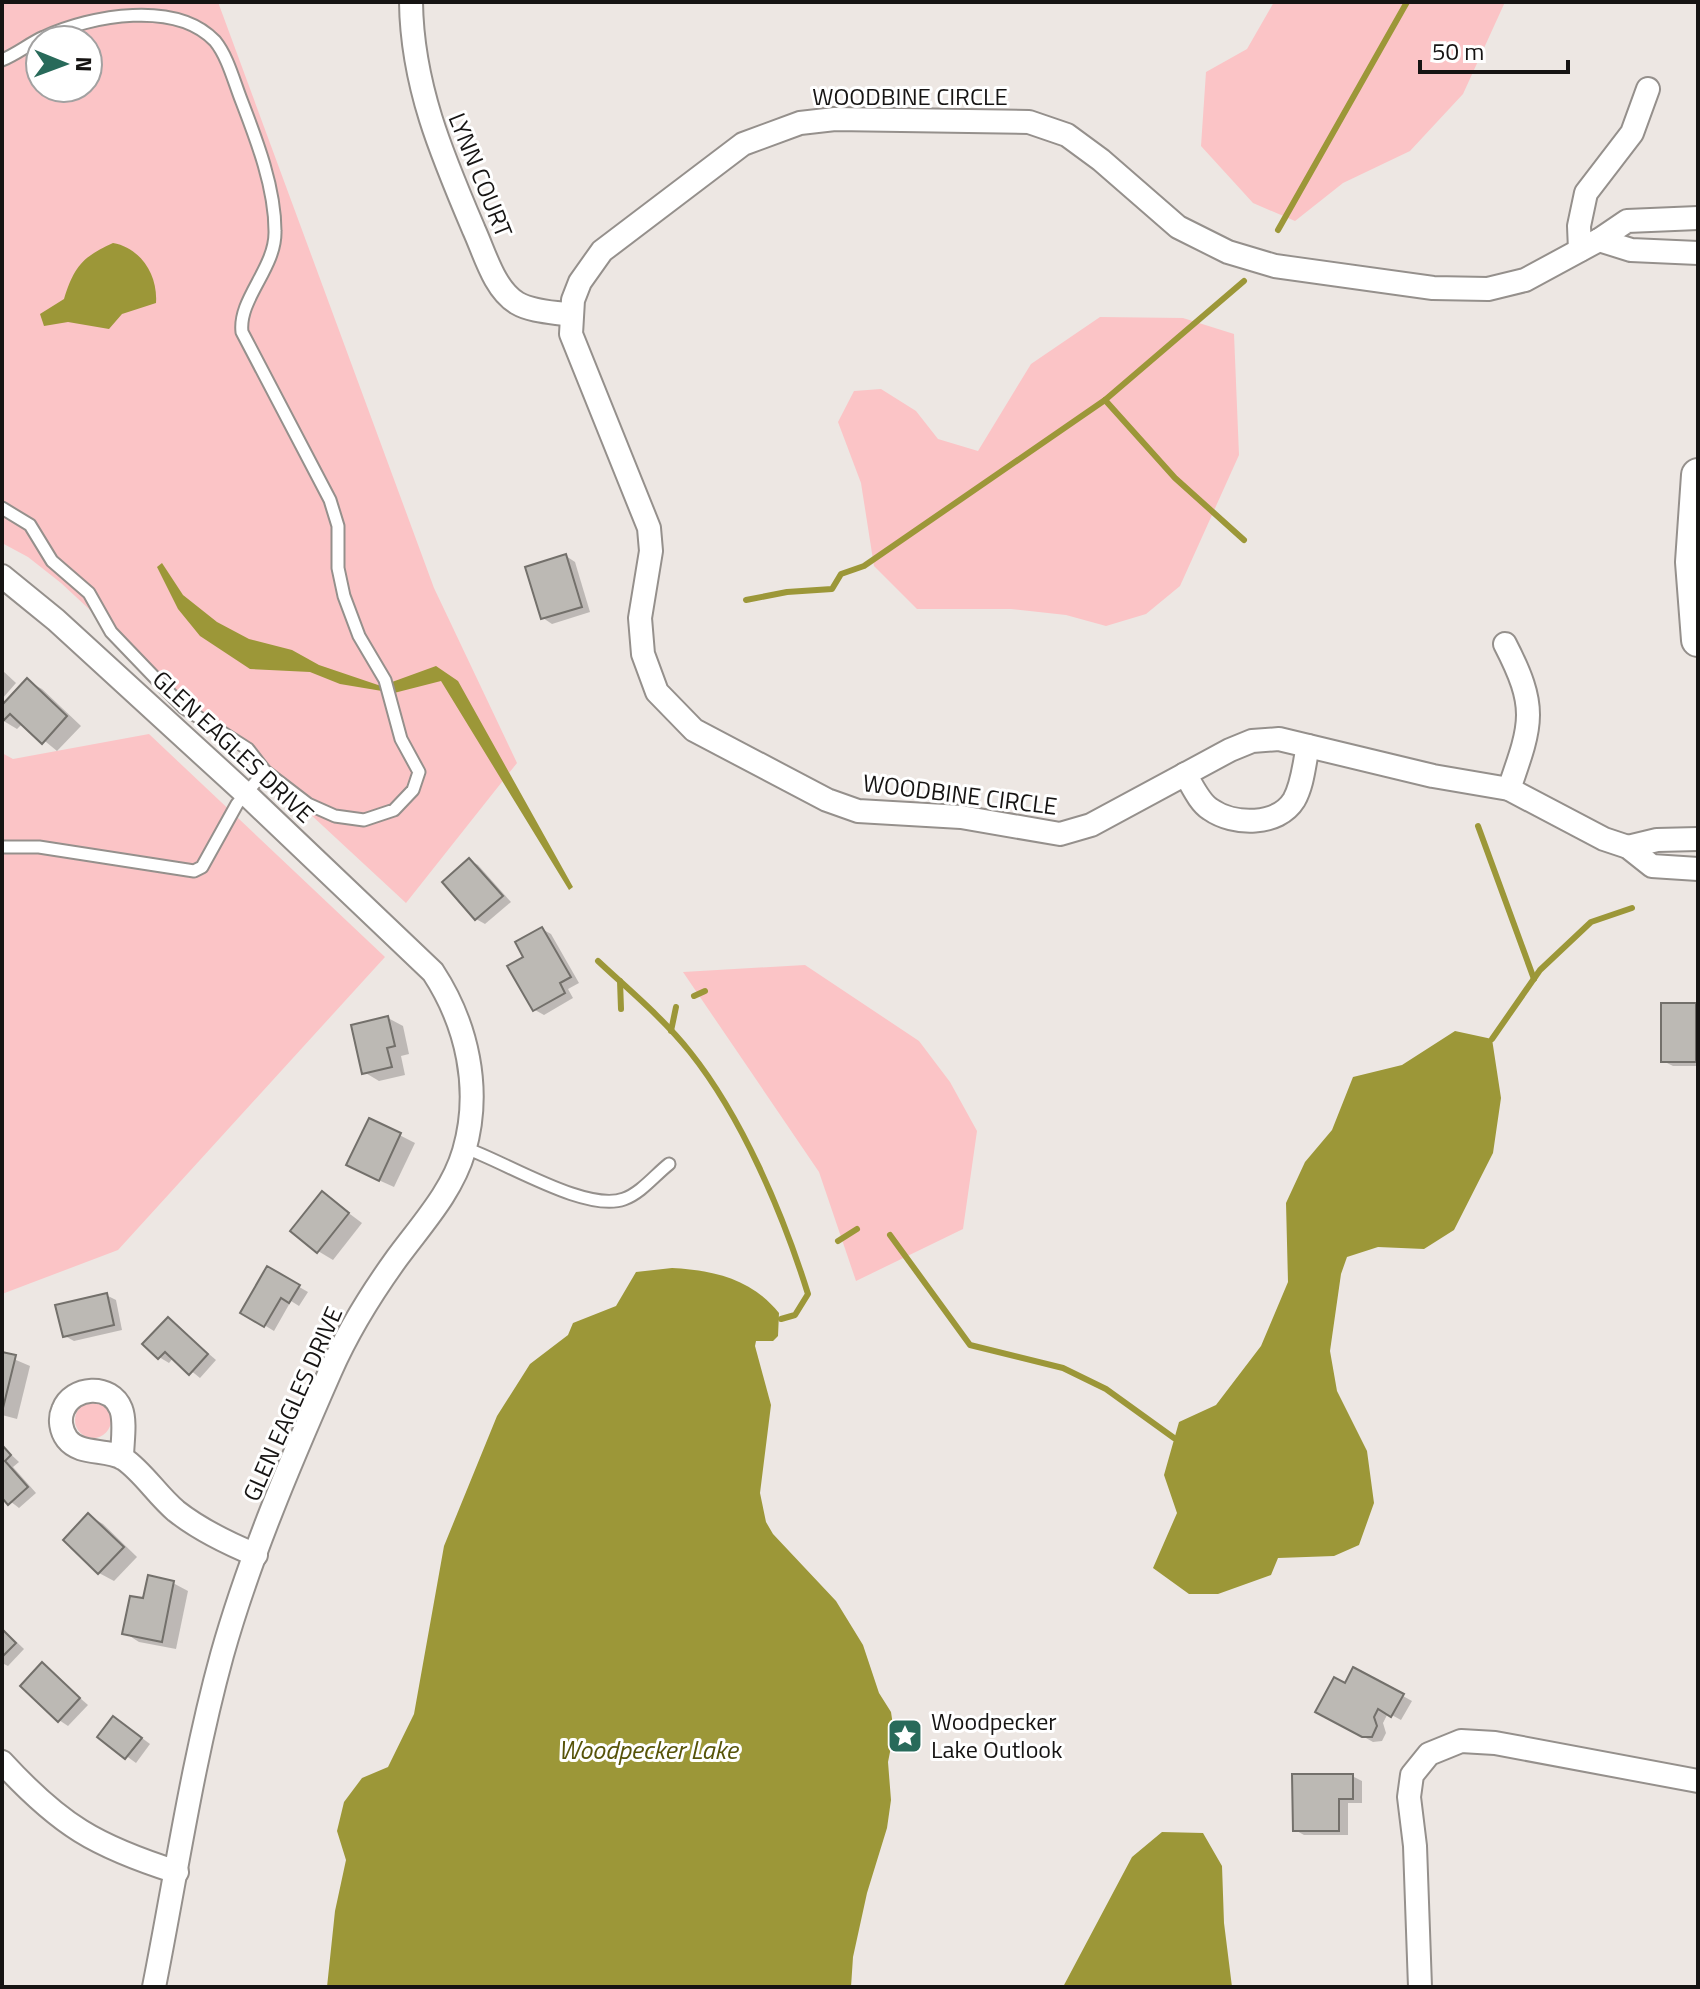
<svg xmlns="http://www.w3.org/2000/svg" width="1700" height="1989" viewBox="0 0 1700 1989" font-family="'Titillium Web',sans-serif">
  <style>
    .green { fill: #fbc4c6; fill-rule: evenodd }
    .water { fill: #9c9738 }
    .shadow { fill: #0003 }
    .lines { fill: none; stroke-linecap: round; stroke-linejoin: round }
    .stream { stroke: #9c9738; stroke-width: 6 }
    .building { fill: #bcb9b4; stroke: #73706b; stroke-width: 2 }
    .service-casing { stroke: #95908c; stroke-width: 15 }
    .minor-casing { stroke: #95908c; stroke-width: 26 }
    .secondary-casing { stroke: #95908c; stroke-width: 36 }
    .service { stroke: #fff; stroke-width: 11 }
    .minor { stroke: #fff; stroke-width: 22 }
    .secondary { stroke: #fff; stroke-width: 32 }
    .labels { text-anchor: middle; stroke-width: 6; stroke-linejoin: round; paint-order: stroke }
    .street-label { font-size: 24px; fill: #161413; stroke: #fff }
    .poi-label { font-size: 24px; fill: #161413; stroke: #fff; text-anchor: start }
    .water-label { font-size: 26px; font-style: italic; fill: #575309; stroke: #fff }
  </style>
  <rect width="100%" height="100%" fill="#ede7e3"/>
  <g class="green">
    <path d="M2 2H218L434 588 517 763 406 903 61 583 28 557 2 543ZM40 40H88V88H40Z"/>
    <path d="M1274 2H1505L1463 94 1410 151 1343 183 1295 221 1253 203 1201 146 1206 72 1247 49Z"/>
    <path d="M1100 317 1183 318 1234 334 1239 455 1180 586 1146 614 1106 626 1066 615 1011 609H917L874 566 861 483 838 422 854 391 881 389 916 411 938 439 978 451 1031 364Z"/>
    <path d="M149 734 385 957 118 1250 2 1294V753L13 759Z"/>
    <path d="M805 965 919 1041 950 1082 977 1131 963 1229 856 1281 819 1172 683 972Z"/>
    <circle cx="93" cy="1420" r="18"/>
  </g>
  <g class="water">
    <path d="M113 243C141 248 158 275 156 303L122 314 109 329 68 322 44 326 40 314 64 299C74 267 82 257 113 243Z"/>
    <path d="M162 563 183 595 217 622 249 639 292 650 319 665 381 686 436 666 458 681 573 887 569 890 441 681 394 693 340 684 310 672 250 669 200 636 178 609 157 567Z"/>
    <path d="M1455 1031 1492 1039 1501 1098 1493 1153 1454 1230 1424 1249 1378 1247 1347 1257 1341 1274 1330 1351 1337 1391 1367 1451 1374 1503 1359 1545 1334 1556 1278 1558 1271 1575 1218 1594H1189L1153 1568 1177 1513 1164 1475 1179 1422 1216 1405 1261 1346 1288 1282 1286 1203 1305 1162 1332 1130 1353 1077 1402 1065Z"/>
    <path d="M672 1268C713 1270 752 1279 779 1313L778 1336 773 1341H756L755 1346 771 1405 760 1493 766 1522 773 1534 836 1601 863 1645 879 1693 891 1712 894 1732 888 1762 891 1800 887 1828 867 1893 853 1957 851 1987H327L335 1911 346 1860 337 1831 344 1802 362 1778 388 1767 414 1714 444 1546 497 1416 530 1364 568 1335 573 1323 616 1306 636 1272Z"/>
    <path d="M1162 1832 1203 1833 1222 1866 1224 1923 1232 1987H1063L1132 1857Z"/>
  </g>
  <g class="shadow">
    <path d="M566 556 575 562 590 612 552 624 543 618Z"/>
    <path d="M2 670 16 683 2 699Z"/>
    <path d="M28 681 42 689 81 726 57 751 23 723 17 729 2 720V708Z"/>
    <path d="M469 860 478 865 511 902 485 924 476 919Z"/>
    <path d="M542 929 551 934 579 983 568 989 573 998 544 1015 535 1010 526 958Z"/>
    <path d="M1695 1005 1698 1007V1066H1673L1663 1061Z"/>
    <path d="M388 1018 403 1026 409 1054 401 1056 405 1075 379 1081 364 1072Z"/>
    <path d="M370 1120 415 1143 394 1187 363 1173Z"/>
    <path d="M323 1194 362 1223 333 1260 318 1251Z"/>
    <path d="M268 1269 308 1292 299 1306 291 1301 274 1331 243 1312Z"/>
    <path d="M106 1295 116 1300 122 1330 74 1341 65 1336Z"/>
    <path d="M168 1319 216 1360 200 1378 174 1357 169 1363 159 1357Z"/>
    <path d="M2 1354 30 1366 17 1419 2 1415Z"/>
    <path d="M2 1446 19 1462 13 1467 36 1493 19 1508 2 1495Z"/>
    <path d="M88 1515 103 1524 137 1557 114 1581 99 1573Z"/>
    <path d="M173 1583 188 1591 176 1649 139 1642 125 1633 145 1601Z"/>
    <path d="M2 1628 24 1649 8 1666 2 1663Z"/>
    <path d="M42 1665 88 1705 68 1726 59 1720Z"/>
    <path d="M1354 1669 1412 1701 1401 1720 1388 1713 1383 1723 1386 1733 1382 1741 1373 1742 1318 1711 1346 1685Z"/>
    <path d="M122 1723 150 1744 136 1763 99 1736Z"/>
    <path d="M1352 1776 1362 1781V1803H1348V1835H1304L1295 1830Z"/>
  </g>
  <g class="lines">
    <g class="stream">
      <path d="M1278 230 1407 2"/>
      <path d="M1105 400 1175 478 1244 540"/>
      <path d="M746 600 787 592 832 589 841 574 864 566 1105 400 1244 281"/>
      <path d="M1478 826 1534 979"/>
      <path d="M598 961C629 990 663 1018 690 1052 742 1117 783 1214 808 1294L795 1315 781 1319"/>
      <path d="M620 981 621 1009"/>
      <path d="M694 996 705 991"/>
      <path d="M671 1031 676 1007"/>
      <path d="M1492 1039 1540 970 1591 922 1632 908"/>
      <path d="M890 1235 970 1345 1063 1368 1106 1389 1174 1438"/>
      <path d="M838 1241 857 1229"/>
    </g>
  </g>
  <g class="building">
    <path d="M566 554 582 607 541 619 525 567Z"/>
    <path d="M27 678 67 716 42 744 10 714 2 722V705Z"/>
    <path d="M469 858 503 896 475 920 442 882Z"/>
    <path d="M542 927 571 977 560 983 565 993 533 1011 507 966 523 957 515 942Z"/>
    <rect x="1661" y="1003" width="35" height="59"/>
    <path d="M388 1016 395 1046 387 1048 392 1067 362 1074 351 1025Z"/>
    <path d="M369 1118 401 1133 379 1181 346 1165Z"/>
    <path d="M322 1191 349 1213 317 1253 290 1231Z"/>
    <path d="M267 1266 300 1285 289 1303 281 1298 264 1327 240 1313Z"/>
    <path d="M107 1293 114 1325 63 1337 55 1305Z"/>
    <path d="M168 1317 208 1354 189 1375 165 1352 158 1359 142 1344Z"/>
    <path d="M2 1352 16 1355 2 1412Z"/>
    <path d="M2 1445 11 1455 5 1461 28 1487 8 1505 2 1498Z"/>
    <path d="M88 1513 124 1547 98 1574 63 1540Z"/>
    <path d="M148 1575 174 1581 162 1642 122 1634 130 1596 143 1598Z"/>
    <path d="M2 1629 16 1643 2 1657Z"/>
    <path d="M42 1662 80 1698 58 1722 20 1686Z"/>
    <path d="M1353 1667 1404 1694 1391 1717 1378 1709 1374 1717 1377 1726 1372 1737H1362L1315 1712 1334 1677 1345 1683Z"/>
    <path d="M113 1716 142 1738 125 1759 97 1737Z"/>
    <path d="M1292 1774H1353V1799H1339V1831H1293Z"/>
  </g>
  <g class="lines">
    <defs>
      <g id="service">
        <path d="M2 60C17 54 30 43 44 37 92 15 176 0 215 41 228 57 234 82 242 102 257 141 275 188 275 231 276 268 238 299 242 332L330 500 338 526V568L344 596 359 636 385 680 401 739 419 772 413 790 394 810 364 820 335 816 308 804 265 771 248 749 184 708 111 632 89 593 52 561 30 525 2 508"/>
        <path d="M2 847H39L194 871 202 867 237 804 265 771"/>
        <path d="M465 1148C504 1161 586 1213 624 1199 641 1193 655 1175 669 1164"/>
      </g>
      <g id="minor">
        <path d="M411 2C412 85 442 155 474 230 485 254 494 289 517 303 532 312 554 312 571 315"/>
        <path d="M1698 218 1627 221 1599 240 1525 280 1488 289 1433 288 1275 266 1228 252 1178 227 1101 160 1067 135 1029 122 835 119 800 123 743 144 602 251 580 282 573 300 571 334 649 528 651 551 640 618 643 654 657 692 694 730 827 800 858 811 961 817 1060 834 1091 825 1230 750 1252 741 1279 739 1433 776 1509 789 1604 839 1628 847 1652 866 1698 869"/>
        <path d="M1599 240 1631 250 1698 253"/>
        <path d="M1580 250 1579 226 1586 193 1632 133 1648 89"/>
        <path d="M2 576 56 620 245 793 433 972C467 1024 482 1089 464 1151 452 1192 422 1224 397 1258 371 1294 348 1331 330 1372 290 1463 249 1559 222 1655 192 1764 176 1876 154 1987"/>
        <path d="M1505 644C1538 708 1532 723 1509 789"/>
        <path d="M1185 774C1192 785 1199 802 1210 809 1234 826 1278 826 1294 800 1303 784 1304 764 1308 746"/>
        <path d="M1628 847 1657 840 1698 839"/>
        <path d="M122 1458C122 1444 126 1422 121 1409 111 1383 72 1386 63 1410 59 1419 61 1431 67 1439 80 1456 107 1448 124 1459 143 1472 157 1495 176 1511 200 1530 227 1543 256 1555"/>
        <path d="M2 1762C60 1825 95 1846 177 1872"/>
        <path d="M1420 1987 1415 1846 1409 1797 1412 1775 1429 1754 1461 1741 1495 1743 1698 1781"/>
      </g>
      <path id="secondary" d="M1698 475 1692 562 1698 640"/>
    </defs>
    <use href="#service" class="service-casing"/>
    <use href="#minor" class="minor-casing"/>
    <use href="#secondary" class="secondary-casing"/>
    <use href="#service" class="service"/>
    <use href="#minor" class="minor"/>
    <use href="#secondary" class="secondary"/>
  </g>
  <defs>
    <symbol id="sight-square" viewBox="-11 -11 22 22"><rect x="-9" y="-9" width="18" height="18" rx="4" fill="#286a5a" stroke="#fff"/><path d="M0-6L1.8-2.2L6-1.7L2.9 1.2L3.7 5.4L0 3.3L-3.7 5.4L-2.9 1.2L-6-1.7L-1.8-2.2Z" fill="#fff"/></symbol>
  </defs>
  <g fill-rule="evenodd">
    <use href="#sight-square" x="885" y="1716" width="40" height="40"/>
  </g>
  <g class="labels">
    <g class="street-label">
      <text x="910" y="105">WOODBINE CIRCLE</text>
      <text transform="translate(480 175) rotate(68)" y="8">LYNN COURT</text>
      <text transform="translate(233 747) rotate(43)" y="8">GLEN EAGLES DRIVE</text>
      <text transform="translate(960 795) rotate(7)" y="8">WOODBINE CIRCLE</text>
      <text transform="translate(293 1404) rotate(-66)" y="8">GLEN EAGLES DRIVE</text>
    </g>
    <g class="poi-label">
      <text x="931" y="1730">Woodpecker<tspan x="931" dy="28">Lake Outlook</tspan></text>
    </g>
    <g class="water-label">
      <text x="648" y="1759">Woodpecker Lake</text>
    </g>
  </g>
  <rect width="1700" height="1989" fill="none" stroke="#161413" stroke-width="8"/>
  <g transform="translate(64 64) rotate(91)"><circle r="38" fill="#ffffff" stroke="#a2a1a1" stroke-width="2"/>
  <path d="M0-6L14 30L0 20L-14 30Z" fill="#286a5a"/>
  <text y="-12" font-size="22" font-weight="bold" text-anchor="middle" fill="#161413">N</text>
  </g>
  <path d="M1420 60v12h148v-12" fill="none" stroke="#161413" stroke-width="4"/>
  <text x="1432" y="60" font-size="24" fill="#161413" stroke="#ffffff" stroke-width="6" paint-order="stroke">50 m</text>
</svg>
